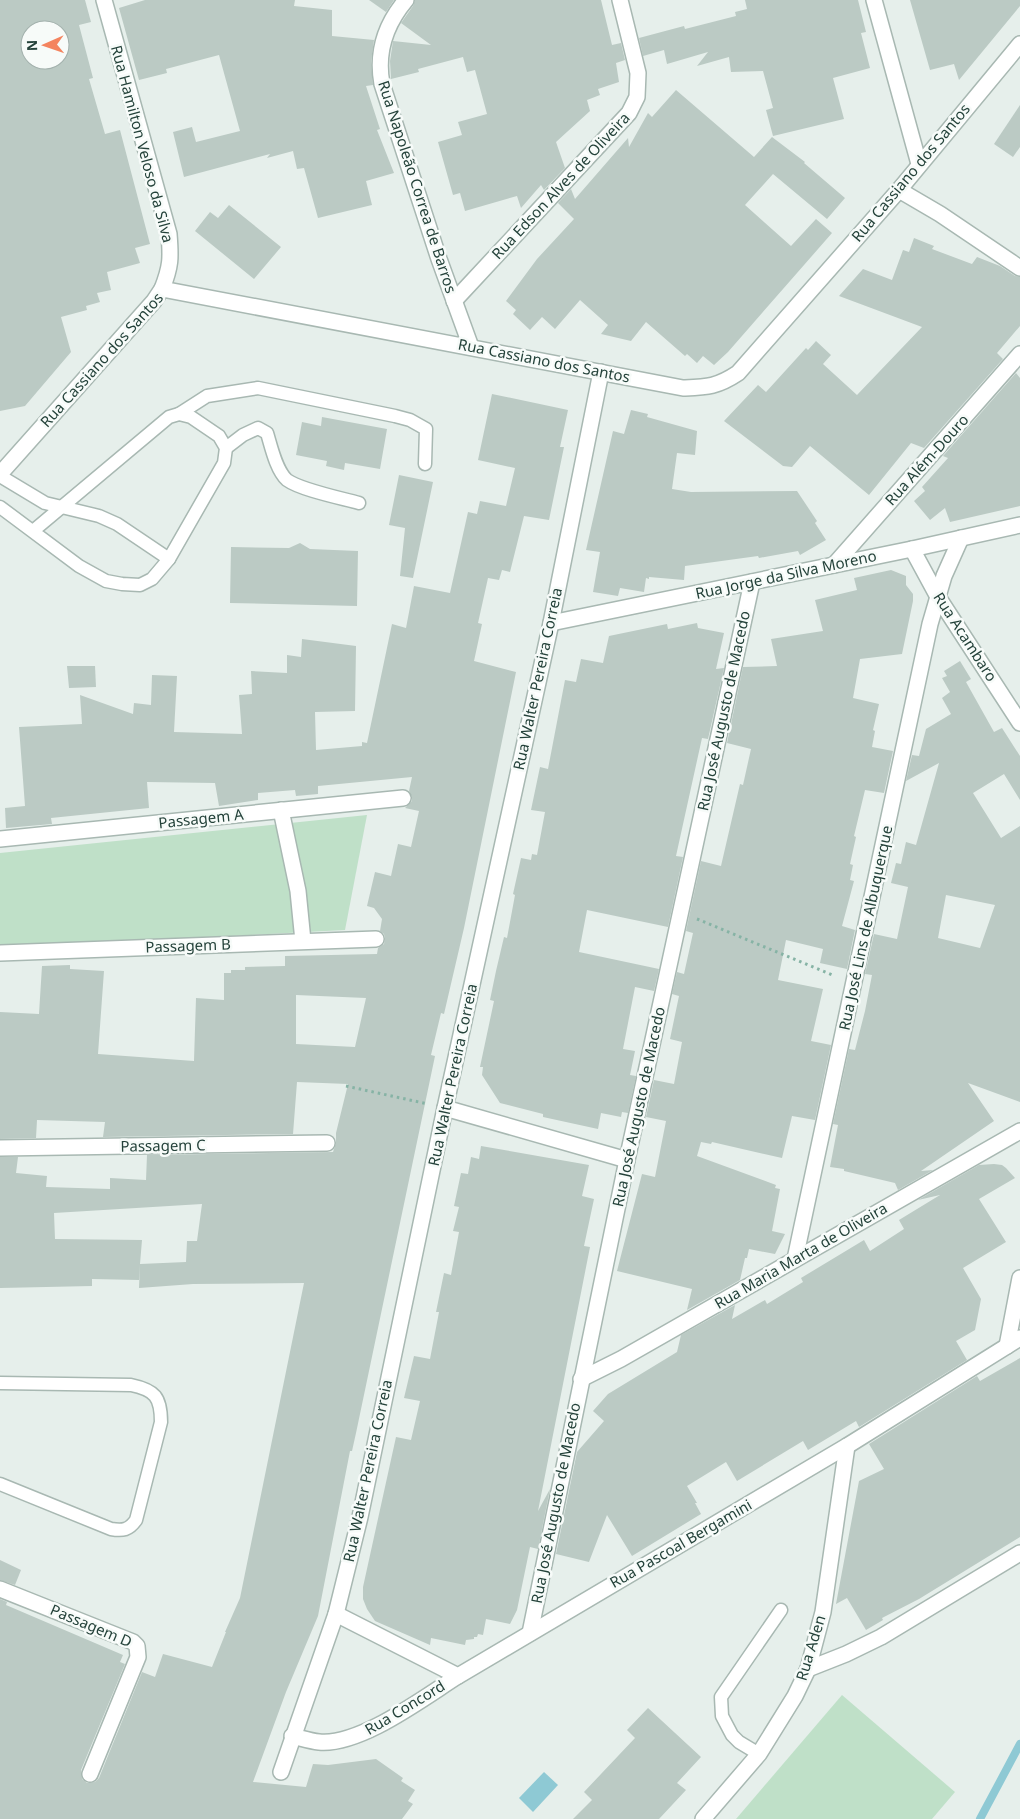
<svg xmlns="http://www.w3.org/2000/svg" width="1020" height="1819" viewBox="0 0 1020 1819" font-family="'Noto Sans',sans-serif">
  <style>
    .green { fill: #bfe0c8 }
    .water { fill: #8ec9d4 }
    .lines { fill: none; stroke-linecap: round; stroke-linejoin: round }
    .stream { stroke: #8ec9d4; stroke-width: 8 }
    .building { fill: #bbcac4; fill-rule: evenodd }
    .lane-casing { stroke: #a8b8b2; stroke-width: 15 }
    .street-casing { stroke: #a8b8b2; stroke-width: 18 }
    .path { stroke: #86b3a5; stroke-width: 3; stroke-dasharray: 2.5 4; stroke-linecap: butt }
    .lane { stroke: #fff; stroke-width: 12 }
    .street { stroke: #fff; stroke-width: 15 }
    .labels { text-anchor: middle; stroke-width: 5; stroke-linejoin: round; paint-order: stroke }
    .street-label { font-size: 15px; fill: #24423a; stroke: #f7fbf9 }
  </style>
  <rect width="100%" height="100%" fill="#e6efeb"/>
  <g class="green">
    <path d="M367 815 345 930 0 948V853Z"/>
    <path d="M842 1695 955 1792 932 1819H736Z"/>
  </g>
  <path class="water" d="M544 1772 558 1785 533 1812 519 1798Z"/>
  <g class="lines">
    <path class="stream" d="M980 1819 1020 1744"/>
  </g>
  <g class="building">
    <path d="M0 0H85L91 22 79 25 93 78 89 79 105 134 120 130 150 244 135 248 140 263 107 272 111 290 97 293 100 302 86 306 87 310 61 317 71 352 25 406 0 411ZM30 30H60V60H30Z"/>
    <path d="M145 0H295L294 6 332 10V36L374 40 371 61 373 85 366 86 380 129 377 130 394 173 366 181 372 205 318 218 304 168 297 169 293 151 267 158 270 154 184 177 173 132 192 127 196 142 240 131 219 55 166 69 167 73 139 80 119 8Z"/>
    <path d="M369 0H394L386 12Z"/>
    <path d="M415 0H601L612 45 621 43 625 60 616 63 619 82 598 89 600 95 587 100 590 111 556 142 565 168 544 190 541 185 521 208 517 196 465 211 460 193 453 195 438 142 462 135 458 122 487 114 475 70 467 72 463 57 418 69 419 72 391 79 390 61 393 41 431 45 401 23 413 6Z"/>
    <path d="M745 0H858L866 32 861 33 870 68 833 78 844 119 773 136 766 110 773 108 763 71 731 72 729 57 697 66 708 52 667 64 664 50 643 56 639 38 684 26 685 29 736 16 735 12 747 9Z"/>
    <path d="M910 0H1020V6L959 80 954 64 930 70Z"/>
    <path d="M676 90 754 157 772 137 805 162 804 163 845 198 827 219 773 174 745 205 791 246 816 219 832 233 728 352 714 365 703 356 697 363 687 354 685 356 646 322 631 341 601 334 608 325 580 300 555 329 542 317 530 330 513 314 516 310 506 301 537 259 574 219 558 203 571 189 575 199 628 138 629 147 648 113 652 117Z"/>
    <path d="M1020 105V147L1013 157 994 144Z"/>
    <path d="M229 205 281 247 254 279 195 231 210 212 218 218Z"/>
    <path d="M914 238 934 246 932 249 972 264 977 257 1000 266 1015 276 1020 277V326L997 353 1003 359 924 448 911 443 869 495 810 446 792 467 783 466 724 421 758 385 766 392 806 348 808 350 816 341 831 355 823 364 857 395 922 327 839 296 863 269 892 280 903 250 909 252Z"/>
    <path d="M1016 373 1020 378V506L950 522 945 508 930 520 914 501 925 491 922 487 948 458 943 456Z"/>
    <path d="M492 394 568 410 560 447H564L549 520 524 516 510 572 502 570 499 580 488 578 478 623 482 624 474 661 516 672 464 928 444 1014 441 1013 431 1055 435 1056 356 1433 352 1451H350L318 1616 286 1692 253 1782 306 1787 313 1764 328 1765 376 1759 403 1778 401 1781 415 1790 408 1801 413 1804 402 1819H0V1599L7 1602 6 1605 123 1655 120 1662 125 1664 81 1770 82 1779 87 1783 95 1782 99 1778 142 1672 155 1677 163 1654 212 1667 226 1632H225L240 1598 304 1283 193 1284 139 1288 140 1264 139 1280 92 1279V1286L0 1288V1157H18L16 1173 47 1176 46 1187 110 1189V1178L146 1180 147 1155 333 1152 336 1143V1133L348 1084 297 1082 293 1134 103 1137 105 1122 37 1120 36 1138 0 1139V1012L39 1014 42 966 70 965V969L104 971 98 1054 194 1061 196 998 224 1000V973H231V970H245V967L285 966V956L377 954 378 948 384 944 385 939 384 934 380 931 382 919 374 908 367 906 375 872 391 876 398 844 411 847 419 811 405 808 412 801V797L409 791 412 777 318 786V794L296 796 295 790 258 793V800L219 806 215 783 147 782 149 808 51 818 52 824 6 828 5 808 25 806 19 727 82 724 80 695 133 714 134 703 151 705 152 675 177 676 174 732 242 734 239 695 252 694 251 671 287 673V655L301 657 302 639 356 646 355 711 315 712 316 750 362 746V742L367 743 392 624 406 628 414 586 450 593 468 512 477 514 480 501 506 506 515 468 478 460ZM296 995 366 998 355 1047 296 1044ZM202 1204 197 1241H187L186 1262 140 1264 142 1240 55 1239 54 1213Z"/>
    <path d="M631 410 648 414 647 417 697 431 695 455 677 453 672 489 691 492 797 491 817 521 815 523 826 540 800 555 798 551 759 558 758 556 685 566 684 580 649 577V579L646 578 644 592 620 588 618 596 593 592 600 552 586 550 613 431 624 434Z"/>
    <path d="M322 417 387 429 380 469 345 463 344 470 326 466 327 461 296 455 302 422 321 426Z"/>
    <path d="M399 475 433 482 413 578 400 576 405 528 389 525Z"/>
    <path d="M300 543 310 549 358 551 357 606 230 603 231 547 289 548Z"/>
    <path d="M891 570 906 576V585L913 594V601L902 654 860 659 853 698 879 704 873 730 875 731 872 747 893 751 884 793 865 790 854 836 856 837 850 864 853 865 850 880 854 881 842 926 855 930 847 969 820 963 823 949 786 940 778 980 823 989 811 1041 831 1045 815 1120 792 1116 782 1158 712 1142 711 1144 701 1142 697 1156 776 1185 775 1188 780 1189 772 1231 785 1234 775 1254 749 1249 747 1258H745L740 1280 687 1310 692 1289 617 1271 642 1174 655 1177 666 1121 646 1117 654 1080 674 1084 682 1042 670 1039 679 996 672 994 677 972 684 974 693 933 686 931 701 861 721 866 740 784 743 785 751 749 727 743 743 667 777 666 771 639 823 631 815 600 857 590 854 578Z"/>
    <path d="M697 623 698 628 724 633 716 669 724 668 708 739 702 738 676 856 683 857 668 927 587 910 579 952 659 969 654 991 635 987 623 1049 635 1051 630 1075 636 1076 628 1113 622 1112 621 1117 601 1113 598 1129 543 1117V1114L500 1103 482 1075 483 1067H480L494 1001 490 1000 496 971 504 937 507 938 515 895 513 894 521 858 531 860 532 854 537 855 545 812 531 810 540 767 548 769 565 680 576 682 581 659 603 663 609 636 667 624 668 629Z"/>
    <path d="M960 661 971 679 966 682 994 732 1002 728 1020 756V800L1004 774 973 793 1001 838 1020 826V1102L968 1083 994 1121 921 1171 933 1170 898 1190 895 1183 844 1171V1169L830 1167 838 1125 833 1124 849 1049 855 1050 865 1011 872 975 865 974 874 934 897 939 908 887 891 883 896 863 901 864 906 842 916 845 939 763 906 781 912 755 919 756 926 729 951 714 942 698 950 692 942 678 947 676 944 671ZM946 895 995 905 980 948 938 938Z"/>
    <path d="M67 666H95L96 687 69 688Z"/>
    <path d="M481 1146 589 1165 582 1196 594 1199 584 1246 590 1247 538 1511 550 1489 538 1549 530 1547 517 1610 510 1624 486 1619 483 1635 478 1634 477 1637H474V1639L466 1640 465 1645 431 1638 430 1645 375 1621 367 1609 363 1599V1587L396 1437 411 1440 420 1401 404 1398 414 1356 430 1359 439 1312H436L444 1273 451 1275 459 1232 453 1231 459 1207 454 1206 461 1173 468 1174 471 1157 479 1159Z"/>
    <path d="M994 1164 1002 1165 1006 1168 1015 1178 979 1199 1006 1242 963 1268 981 1299 975 1330 956 1341 967 1360 859 1427 856 1421 808 1450 803 1441 737 1481 726 1462 687 1486 697 1503H695L701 1514 632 1556 607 1515 589 1562 556 1554 577 1452 604 1421 593 1411 608 1394 677 1352 681 1335 735 1305 732 1319 765 1300 767 1304 803 1282 801 1278 864 1240 870 1251 904 1229 899 1220 940 1195 918 1200 979 1165Z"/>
    <path d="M1020 1358V1537L919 1599 882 1618 883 1620 866 1630 847 1598 836 1604 859 1481 884 1469 869 1444 977 1376 980 1381Z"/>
    <path d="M0 1560 21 1570 15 1585 0 1580Z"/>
    <path d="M648 1708 701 1757 677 1783 686 1790 659 1819H573L592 1800 584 1792 635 1738 627 1730Z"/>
  </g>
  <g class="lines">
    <defs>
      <g id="lane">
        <path d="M179 414 207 396 258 388 395 416 410 420 426 429 425 464"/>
        <path d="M226 448 243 435 258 428 267 433C271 446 276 470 287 480 301 490 341 498 359 503"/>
        <path d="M0 476 45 503 99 516 117 524 169 559"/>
        <path d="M0 507 79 566 106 581 122 584 140 585 152 579 169 559 224 463 226 448 219 436 191 417 179 414 169 417 33 531"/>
        <path d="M0 1383 131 1385C155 1390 161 1397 161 1422L136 1520C129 1530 123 1531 111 1529L0 1484"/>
        <path d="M759 1754 739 1742 732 1735 722 1716 721 1697 781 1610"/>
      </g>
      <g id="street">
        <path d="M104 0 169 234C171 258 171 266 162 289"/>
        <path d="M406 0C385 25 376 52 382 84L439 259 471 347"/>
        <path d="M874 0 919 164"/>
        <path d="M899 190 940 214 1020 268"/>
        <path d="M454 301 629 113 637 97 638 73 620 0"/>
        <path d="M0 474 154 301 162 289 683 388C707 387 717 387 738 373L899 190 1020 44"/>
        <path d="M912 549 938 597 1020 723"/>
        <path d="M834 565 1020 354"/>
        <path d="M551 623 912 549 1020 525"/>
        <path d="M281 810 298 891 303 941"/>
        <path d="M0 839 403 798"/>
        <path d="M0 953 376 939"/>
        <path d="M445 1108 627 1160"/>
        <path d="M0 1148 327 1143"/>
        <path d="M795 1259 930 624 944 576 961 538"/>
        <path d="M1007 1346 1020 1278"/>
        <path d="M581 1379 621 1359 1020 1131"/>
        <path d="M0 1589 133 1642 137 1646 138 1657 90 1774"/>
        <path d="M336 1614 458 1676 847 1446 1020 1338"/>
        <path d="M530 1633 627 1160 752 582"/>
        <path d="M808 1669 846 1654 881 1637 1020 1553"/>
        <path d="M292 1736C301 1738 310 1741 319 1742 360 1746 423 1698 458 1676"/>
        <path d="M281 1772 336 1614 360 1517 445 1108 551 623 601 372"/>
        <path d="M703 1819 759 1754 795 1696 808 1669 823 1612 847 1446"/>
      </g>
    </defs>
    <use href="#lane" class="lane-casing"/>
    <use href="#street" class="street-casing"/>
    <g class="path">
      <path d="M697 919 835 976"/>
      <path d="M346 1086 428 1104"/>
    </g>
    <use href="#lane" class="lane"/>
    <use href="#street" class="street"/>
  </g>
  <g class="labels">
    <g class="street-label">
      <text transform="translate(142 144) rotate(75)" y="5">Rua Hamilton Veloso da Silva</text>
      <text transform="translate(911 173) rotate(-50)" y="5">Rua Cassiano dos Santos</text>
      <text transform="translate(561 186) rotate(-47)" y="5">Rua Edson Alves de Oliveira</text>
      <text transform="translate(417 187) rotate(72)" y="5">Rua Napoleão Correa de Barros</text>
      <text transform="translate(102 360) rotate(-48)" y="5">Rua Cassiano dos Santos</text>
      <text transform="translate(544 361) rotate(11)" y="5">Rua Cassiano dos Santos</text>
      <text transform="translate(927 460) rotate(-48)" y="5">Rua Além-Douro</text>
      <text transform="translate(786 575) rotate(-12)" y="5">Rua Jorge da Silva Moreno</text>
      <text transform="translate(965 637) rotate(57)" y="5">Rua Acambaro</text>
      <text transform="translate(538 679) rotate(-78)" y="5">Rua Walter Pereira Correia</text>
      <text transform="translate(724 711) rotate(-78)" y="5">Rua José Augusto de Macedo</text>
      <text transform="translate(201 819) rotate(-6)" y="5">Passagem A</text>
      <text transform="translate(866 928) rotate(-78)" y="5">Rua José Lins de Albuquerque</text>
      <text transform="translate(188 946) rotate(-2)" y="5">Passagem B</text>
      <text transform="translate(453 1075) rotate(-78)" y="5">Rua Walter Pereira Correia</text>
      <text transform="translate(639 1107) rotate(-78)" y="5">Rua José Augusto de Macedo</text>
      <text transform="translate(163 1146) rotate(-1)" y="5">Passagem C</text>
      <text transform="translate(801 1256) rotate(-30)" y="5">Rua Maria Marta de Oliveira</text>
      <text transform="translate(368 1471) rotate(-78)" y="5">Rua Walter Pereira Correia</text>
      <text transform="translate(556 1503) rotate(-79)" y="5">Rua José Augusto de Macedo</text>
      <text transform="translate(681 1544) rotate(-30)" y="5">Rua Pascoal Bergamini</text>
      <text transform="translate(91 1626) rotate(23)" y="5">Passagem D</text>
      <text transform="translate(811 1648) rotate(-73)" y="5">Rua Aden</text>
      <text transform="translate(405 1708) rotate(-31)" y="5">Rua Concord</text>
    </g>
  </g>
  <g transform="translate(45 45) rotate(268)"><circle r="24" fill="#f7fbf9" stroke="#a3b1ad"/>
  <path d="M0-4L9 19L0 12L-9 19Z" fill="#f4845f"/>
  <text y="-8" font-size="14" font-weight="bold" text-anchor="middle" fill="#24423a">N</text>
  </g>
</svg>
